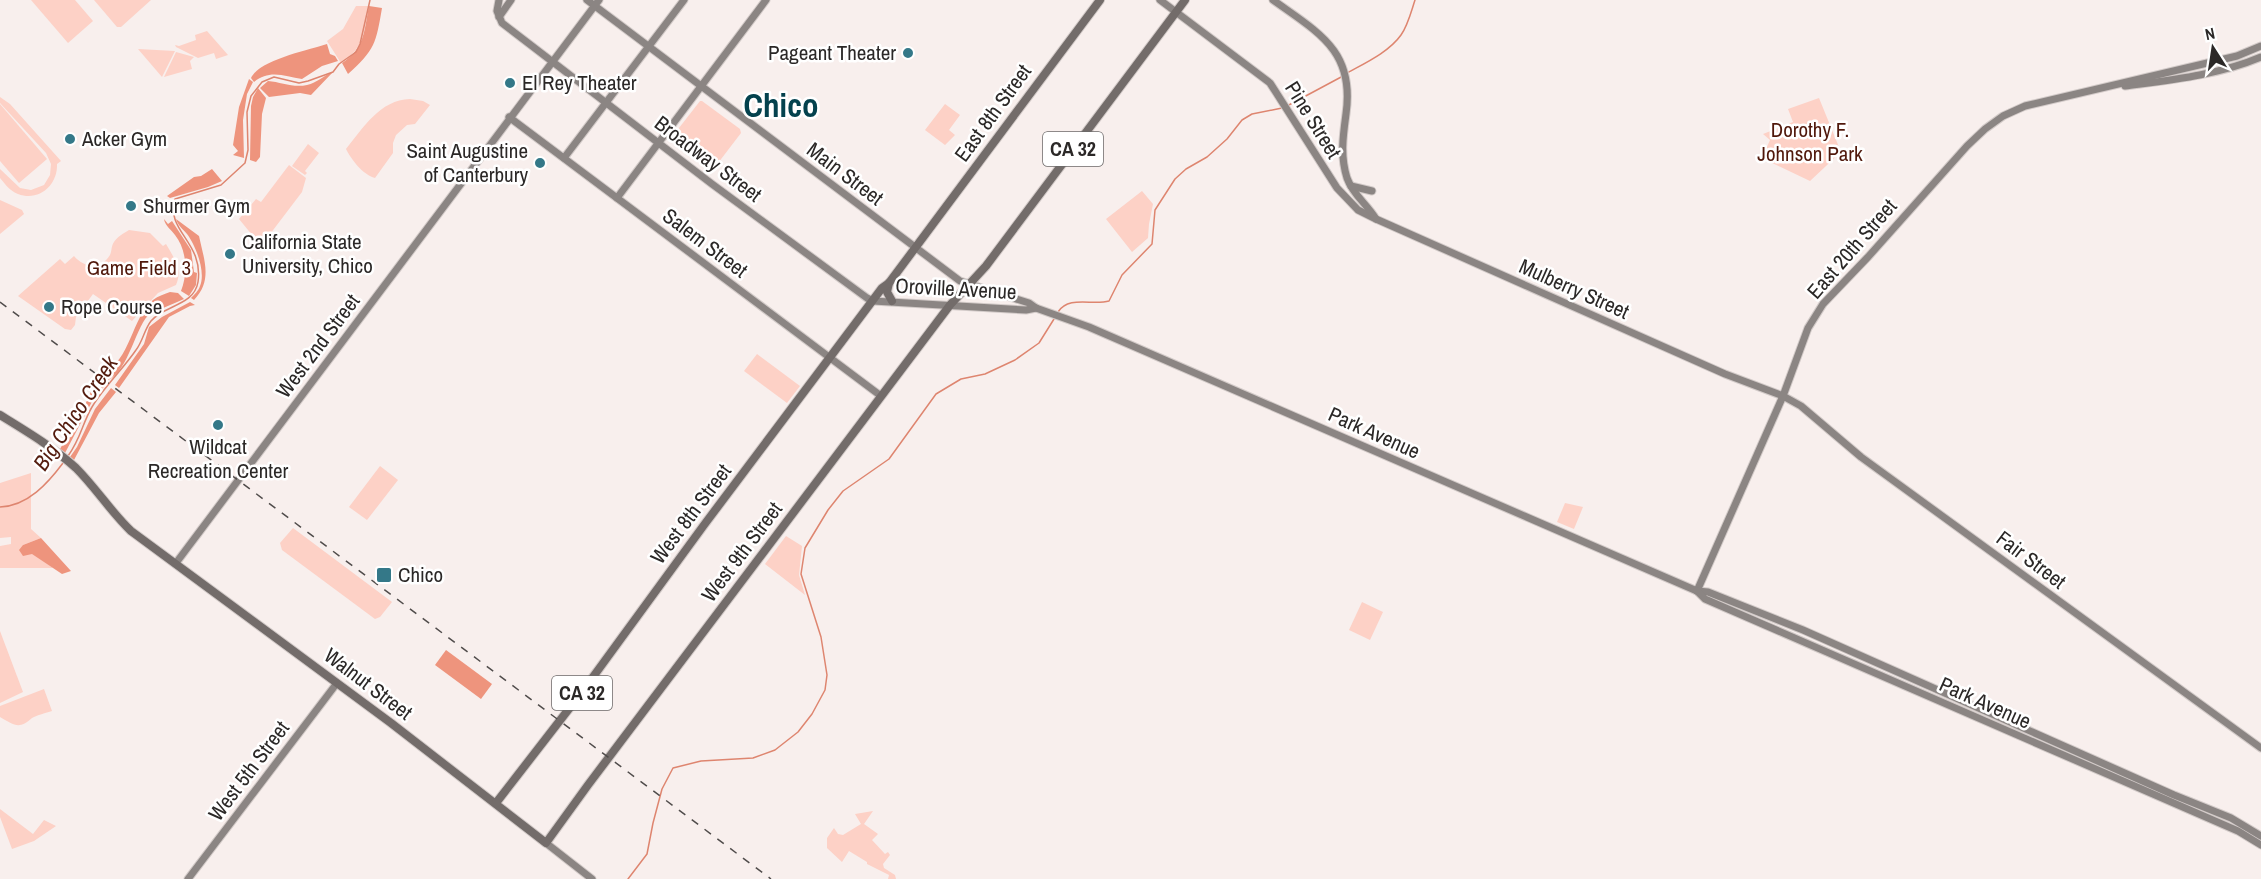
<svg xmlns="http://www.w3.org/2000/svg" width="2261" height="879" viewBox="0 0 2261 879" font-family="'Archivo Narrow',sans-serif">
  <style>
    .green { fill: #fdd1c6 }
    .forest { fill: #ee947d }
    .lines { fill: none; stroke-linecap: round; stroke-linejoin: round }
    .stream { stroke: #de856f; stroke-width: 1.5 }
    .secondary-casing { stroke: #d3cbc9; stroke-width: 9 }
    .primary-casing { stroke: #d3cbc9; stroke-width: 10 }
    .secondary { stroke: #8b8583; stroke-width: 7 }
    .primary { stroke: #736c6a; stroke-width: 8 }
    .rail { stroke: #504c4b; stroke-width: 1.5; stroke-dasharray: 8 8; stroke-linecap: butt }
    .poi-dot { fill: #347888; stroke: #fff; stroke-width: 2 }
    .labels { text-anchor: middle; stroke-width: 5; stroke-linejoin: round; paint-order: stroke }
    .shield { fill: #fff; stroke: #6b6868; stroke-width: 1.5 }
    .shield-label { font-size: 20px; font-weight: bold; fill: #2b2827 }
    .poi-label { font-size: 21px; fill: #2b2827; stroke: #fff; text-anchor: start }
    .street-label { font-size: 21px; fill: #2b2827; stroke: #fff }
    .park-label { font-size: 21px; fill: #50180b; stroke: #fff }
    .water-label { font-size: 22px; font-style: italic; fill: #541c0e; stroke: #fff }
    .town-label { font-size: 33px; font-weight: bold; fill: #04424e; stroke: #fff }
  </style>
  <rect width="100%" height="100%" fill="#f8efed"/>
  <g class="green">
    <path d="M31 0H75L93 21 68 43Z"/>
    <path d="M94 0H151L121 27H117Z"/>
    <path d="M356 6H369C363 33 365 47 341 63L327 41 343 29Z"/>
    <path d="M207 31 228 55 216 59 214 53 198 58 176 47 175 45 179 46 196 40 195 35Z"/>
    <path d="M138 49 175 51 162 77Z"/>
    <path d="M176 52 194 57 190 61 192 69 164 77Z"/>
    <path d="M0 97 10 104 61 161 57 164C58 185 39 202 18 194 10 191 5 184 0 178V169L20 188 31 190 44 185 50 175 51 164 46 153 0 103Z"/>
    <path d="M1819 98 1841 152 1810 181 1762 158 1770 140 1763 134 1793 122 1788 109Z"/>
    <path d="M410 99 423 101 430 105 415 124 407 125 396 135 393 143V153L375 178C363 175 351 159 346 149 364 127 380 100 410 99Z"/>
    <path d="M700 101H702L740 129 741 133 715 167 710 168 673 140 672 137Z"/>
    <path d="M0 104 47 159 19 183 0 161Z"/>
    <path d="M945 104 960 115 949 130 955 135 945 145 925 130Z"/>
    <path d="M308 144 319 153 305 171 307 173 305 175 292 166Z"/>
    <path d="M289 165 306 178 302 192 261 246 239 219 256 199 261 202Z"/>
    <path d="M1142 191 1153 204 1149 224 1148 238 1132 252 1106 219Z"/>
    <path d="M0 200 22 210 24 214 0 234Z"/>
    <path d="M129 230 150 233 163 246 166 244C174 258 183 270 176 285L158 293 132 321 93 294 76 317 75 325 71 330 65 329 18 296 60 259 65 264 74 256C84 268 101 270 110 255 112 251 111 246 114 242 117 237 124 233 129 230Z"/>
    <path d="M757 354 800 386 787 403 744 371Z"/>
    <path d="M380 466 398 480 367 520 349 507Z"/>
    <path d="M31 473V529L41 538 23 545 53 568H0V546L11 544V537L0 538V483Z"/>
    <path d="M1565 503 1583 507 1574 529 1557 522Z"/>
    <path d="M293 528 392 602 380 617 375 619 282 550 280 543Z"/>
    <path d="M786 536 802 546 799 575 805 595 765 564Z"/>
    <path d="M1362 602 1383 612 1370 640 1349 630Z"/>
    <path d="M0 631 23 692 0 703Z"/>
    <path d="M44 689 52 711C46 713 37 715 32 718 19 730 14 725 0 717V706Z"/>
    <path d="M0 809 33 834 44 820 56 826 34 841 12 849 0 817Z"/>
    <path d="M873 811 864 824 878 834 872 840 885 854 888 852 890 855 883 864 884 868 895 875 896 879H888L889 875 867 864V862L849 851 842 862 827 848V838L834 828 838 834 843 835 861 824 855 814Z"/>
  </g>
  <g class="forest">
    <path d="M369 6 382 8C376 43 375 50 348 74L342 63C365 48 364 31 369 6Z"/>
    <path d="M327 44 330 54 335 56 338 61 322 66 302 79C285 76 269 69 254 82L251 78C259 60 309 50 327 44Z"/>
    <path d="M333 72 311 95 300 93 269 97 260 88 268 81C281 82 293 88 307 85 317 83 324 75 333 72Z"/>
    <path d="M249 79 253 82 247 94 243 120 244 158 233 155 238 151 233 145 239 107Z"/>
    <path d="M258 88 266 98 262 114 260 157 256 162 250 160 251 106 253 97Z"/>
    <path d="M212 169 222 181 208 187 170 198 167 196 194 177 201 176Z"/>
    <path d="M164 219 168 224 172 221 191 250 194 272 197 273 196 285 189 296 181 291C188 274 187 250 175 235 171 229 165 226 164 219Z"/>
    <path d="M176 219 199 236C204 260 213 280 194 300L191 298C194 295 199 290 200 286 206 272 196 246 187 234 183 229 178 226 176 219Z"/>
    <path d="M170 292 178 293 184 299C173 304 160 309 150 314 137 322 128 373 108 380L103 375V373C131 360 131 319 153 300 158 296 165 294 170 292Z"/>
    <path d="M190 302 195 305 190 306 169 317 119 388 115 385 144 344 149 327 162 317Z"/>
    <path d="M97 378 106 385 96 394 65 453 60 449 85 405Z"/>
    <path d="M111 388 116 392 99 413 74 460 70 457 77 447 95 409Z"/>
    <path d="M41 538 71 571 62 574 32 554 23 556 19 550 23 545Z"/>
    <path d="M446 650 492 684 481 699 435 665Z"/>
  </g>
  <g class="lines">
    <g class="stream">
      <path d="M1347 73C1365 63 1389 52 1401 35 1408 25 1411 12 1415 0"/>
      <path d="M1287 106 1343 76"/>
      <path d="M1058 312C1069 295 1093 306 1109 301L1122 275 1152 244 1155 210 1175 179 1186 169 1207 157 1227 139 1242 120 1252 114 1282 108"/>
      <path d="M68 456C81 438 82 424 92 407 104 387 123 369 136 350 143 341 144 330 151 321 164 305 194 306 198 282 204 242 165 231 175 199L221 185 245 163 248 150 247 112 251 96 262 82 274 77 299 83 308 81 333 72 339 64 356 52 360 44 370 0"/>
      <path d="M0 507C28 506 48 483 63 463"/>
      <path d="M628 879 647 854 653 823 662 789 673 768 701 761 753 758 775 750 798 732 812 714 825 690 827 675 821 637 801 574 805 548 828 510 843 491 889 459 936 394 961 379 985 374 1015 360 1039 343 1054 319"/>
    </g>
    <defs>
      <g id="secondary">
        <path d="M499 0 497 11 502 23 712 184 867 298 873 301 1026 310 1036 308"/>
        <path d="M587 0 960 281 1029 303 1036 308 1089 327 1697 591 1708 592 1803 630 2174 795 2231 818 2261 836"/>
        <path d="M1160 0 1270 83 1337 188 1358 210 1376 219"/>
        <path d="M1273 0C1319 33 1355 51 1346 114 1343 136 1340 156 1347 178 1353 195 1367 204 1376 219L1725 374 1783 396 1801 406 1861 457 2261 748"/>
        <path d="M499 17 511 0"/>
        <path d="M2125 86C2170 80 2219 75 2261 57"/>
        <path d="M509 117 881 396"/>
        <path d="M564 158 684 0"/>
        <path d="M1351 186 1372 191"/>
        <path d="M617 198 766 0"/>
        <path d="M176 563 599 0"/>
        <path d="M1697 591 1783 396 1808 328 1823 304 1868 257 1967 146 1985 129 2003 116 2025 106 2237 56 2261 46"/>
        <path d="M1697 591 1705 599 2238 831 2261 845"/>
        <path d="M546 843 592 879"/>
        <path d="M188 879 337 683"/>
      </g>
      <g id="primary">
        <path d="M889 283 887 292 892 301"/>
        <path d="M0 415C26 431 53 447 76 468 96 488 111 512 131 531L391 723 546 843 588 785 950 305 986 266 1185 0"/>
        <path d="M496 803 582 692 704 525 882 288 889 283 1100 0"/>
      </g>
    </defs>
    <use href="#secondary" class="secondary-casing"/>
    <use href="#primary" class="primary-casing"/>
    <use href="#secondary" class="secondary"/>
    <use href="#primary" class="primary"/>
    <path class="rail" d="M0 302 771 879"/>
  </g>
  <g class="poi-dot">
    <circle cx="908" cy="53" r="6"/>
    <circle cx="510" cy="83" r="6"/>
    <circle cx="70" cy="139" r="6"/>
    <circle cx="540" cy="163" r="6"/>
    <circle cx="131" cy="206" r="6"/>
    <circle cx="230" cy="254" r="6"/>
    <circle cx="49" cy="307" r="6"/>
    <circle cx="218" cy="425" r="6"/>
    <rect x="376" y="567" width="16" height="16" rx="3"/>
  </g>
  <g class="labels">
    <g class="shield">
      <rect x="1043" y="132" width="60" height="34" rx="4.5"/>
      <rect x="552" y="676" width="60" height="34" rx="4.5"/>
    </g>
    <g class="shield-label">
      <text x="1073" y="156">CA 32</text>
      <text x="582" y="700">CA 32</text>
    </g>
    <g class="poi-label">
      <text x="896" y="60" text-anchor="end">Pageant Theater</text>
      <text x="522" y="90">El Rey Theater</text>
      <text x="82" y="146">Acker Gym</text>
      <text x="528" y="158" text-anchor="end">Saint Augustine<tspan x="528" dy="24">of Canterbury</tspan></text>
      <text x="143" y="213">Shurmer Gym</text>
      <text x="242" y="249">California State<tspan x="242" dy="24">University, Chico</tspan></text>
      <text x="61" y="314">Rope Course</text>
      <text x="218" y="454" text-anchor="middle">Wildcat<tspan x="218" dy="24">Recreation Center</tspan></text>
      <text x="398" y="582">Chico</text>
    </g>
    <g class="street-label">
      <text transform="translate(993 113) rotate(-54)" y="7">East 8th Street</text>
      <text transform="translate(1313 120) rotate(58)" y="7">Pine Street</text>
      <text transform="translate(708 159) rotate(37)" y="7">Broadway Street</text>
      <text transform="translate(845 174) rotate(37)" y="7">Main Street</text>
      <text transform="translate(705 243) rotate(37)" y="7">Salem Street</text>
      <text transform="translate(1852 249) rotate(-49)" y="7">East 20th Street</text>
      <text transform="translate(956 289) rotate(3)" y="7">Oroville Avenue</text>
      <text transform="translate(1574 289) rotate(24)" y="7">Mulberry Street</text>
      <text transform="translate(318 346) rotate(-53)" y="7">West 2nd Street</text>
      <text transform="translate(1374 433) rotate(24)" y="7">Park Avenue</text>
      <text transform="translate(691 514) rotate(-53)" y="7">West 8th Street</text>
      <text transform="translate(742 552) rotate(-53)" y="7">West 9th Street</text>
      <text transform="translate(2031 560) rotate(37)" y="7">Fair Street</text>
      <text transform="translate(368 684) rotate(37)" y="7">Walnut Street</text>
      <text transform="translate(1985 703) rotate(24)" y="7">Park Avenue</text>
      <text transform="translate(249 771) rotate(-53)" y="7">West 5th Street</text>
    </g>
    <g class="park-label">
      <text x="1810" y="137">Dorothy F.<tspan x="1810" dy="24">Johnson Park</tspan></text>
      <text x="139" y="275">Game Field 3</text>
    </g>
    <g class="water-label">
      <text transform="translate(75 413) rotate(-56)" y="8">Big Chico Creek</text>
    </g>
    <g class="town-label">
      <text x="781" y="117">Chico</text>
    </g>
  </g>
  <g transform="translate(2213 48) rotate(348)" stroke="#ffffff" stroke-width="4.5" paint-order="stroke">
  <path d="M0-4.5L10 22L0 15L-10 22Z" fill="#2b2827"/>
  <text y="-9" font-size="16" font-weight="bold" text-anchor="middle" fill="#2b2827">N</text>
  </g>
</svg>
